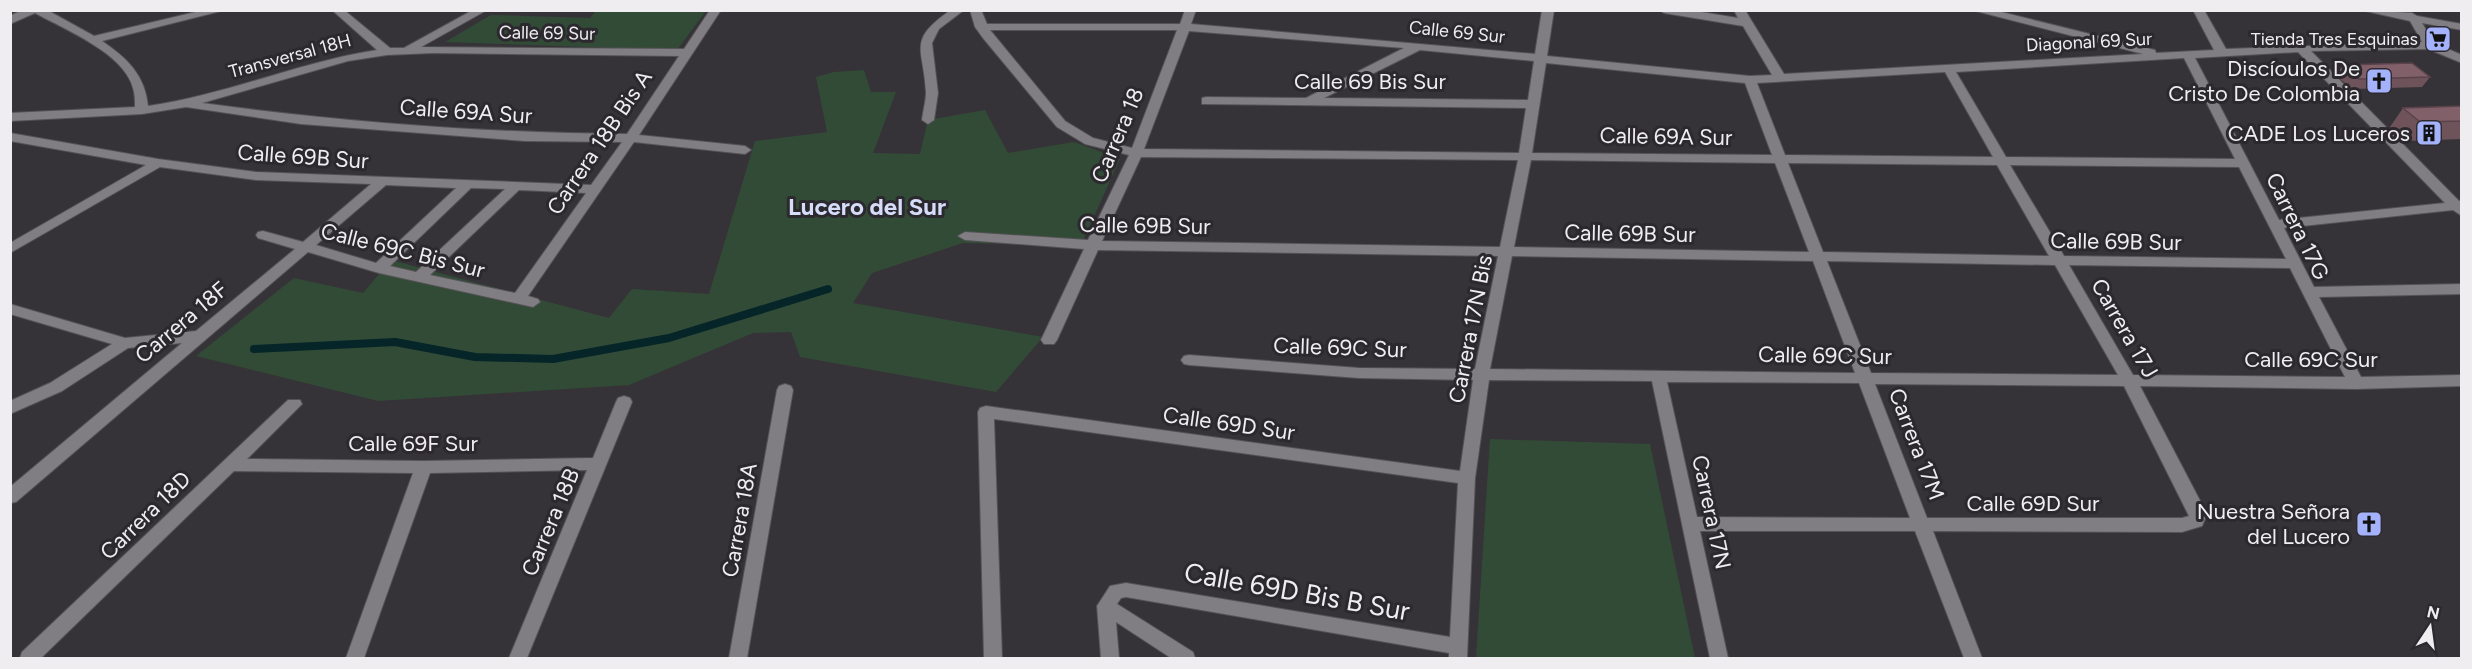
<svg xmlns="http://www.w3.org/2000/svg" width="2472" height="669" viewBox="0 0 2472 669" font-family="Figtree,sans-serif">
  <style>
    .green { fill: #324b37 }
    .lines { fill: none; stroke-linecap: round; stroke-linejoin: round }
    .stream-far1 { stroke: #052528; stroke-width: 6 }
    .stream { stroke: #052528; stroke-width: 8 }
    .minor-casing { stroke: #545255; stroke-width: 2 }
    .minor { fill: #807e83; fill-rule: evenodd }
    .wall { fill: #6f535b }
    .building { fill: #81606a; stroke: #5a434a; stroke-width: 1.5 }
    .labels { text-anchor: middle; stroke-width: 6; stroke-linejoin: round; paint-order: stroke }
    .far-street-label { font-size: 18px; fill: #efedf0; stroke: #2c292e }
    .far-poi-label { font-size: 18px; fill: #efedf0; stroke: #2c292e; text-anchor: end }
    .poi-label { font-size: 22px; fill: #efedf0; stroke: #2c292e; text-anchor: end }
    .street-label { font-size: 22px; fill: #efedf0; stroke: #2c292e }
    .neighbourhood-label { font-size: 24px; font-weight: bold; fill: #d6ddf9; stroke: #2c292e }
    .near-street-label { font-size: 27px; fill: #efedf0; stroke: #2c292e }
  </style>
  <rect width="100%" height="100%" fill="#363338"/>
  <g class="green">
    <path d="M596 11H706L677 50 445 42 491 15 590 18Z"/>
    <path d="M864 70 871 92H896L873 153 920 154 928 120 985 110 1008 153 1074 142 1120 159 1081 245 963 243 872 273 853 303 1043 337 996 392 800 357 791 332 753 333 629 385 378 401 196 356 294 278 363 293 391 260 609 318 632 289 709 294 755 141 827 132 816 77 834 72Z"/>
    <path d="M1490 439 1650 444 1695 658H1476Z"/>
  </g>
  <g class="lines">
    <path class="stream-far1" d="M823 290 828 289"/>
    <path class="stream" d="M254 349 395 342 475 357 553 359 669 338 828 289"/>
    <defs>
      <g id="minor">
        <path d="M22 10H47L94 36 204 10H225L102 41C127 58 145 75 148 106 226 95 299 62 377 50L332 10H344L390 48H404L473 10H487L421 47 684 49 710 10H721L639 135 745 146 751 150 745 154 634 142 528 296 538 299 540 302 533 307 379 273 308 252 16 502 10 503V487L182 343 128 348 62 391 10 414V401L50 383 112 344 10 314V304L125 338 196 331 295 249 258 238 256 235 258 232 263 231 303 242 371 184 256 180 160 167 10 253V243L146 165 10 141V133L158 159 256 172 591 185 622 142 525 141 301 124 186 107 142 114 10 121V113L135 107C135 101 135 94 133 88 124 53 64 29 35 13L10 24V16ZM433 53 679 56 627 134C485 133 343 122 202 103L348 61 387 55ZM386 185 456 188 376 263 316 245ZM471 188 505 189 416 272 390 266ZM519 190 586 193 515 293 430 275Z"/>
        <path d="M951 10H964L939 29 932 43 938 93 934 120 928 124 922 120C923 111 926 101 926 92 924 47 906 41 951 10Z"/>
        <path d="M970 10H981L987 24H1180L1185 10H1196L1191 24 1535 54 1542 10H1554L1547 56 1750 76 1772 75 1743 26 1664 13 1659 10H1689L1738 18 1734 10H1745L1784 74 2143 54 1972 10H1993L2155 50 2156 53 2214 50 2193 10H2204L2226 49 2422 42 2410 21 2361 10 2412 13 2417 16 2462 24V30L2422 23 2434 43 2462 55V63L2428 49 2311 51 2459 201H2462V216L2453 210 2284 228 2314 287 2462 284V294L2319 297 2361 377 2462 375V386L2356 389 2140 386 2207 514 2202 526 2182 532 1933 531 1982 658H1964L1915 531H1700L1728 658H1710L1652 381 1489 380 1475 478 1467 658H1449V653L1126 597 1121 598 1117 604 1193 652 1195 658H1171L1116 622 1119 658H1101L1097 606 1110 586 1126 583 1450 637 1458 483 994 419 1002 658H984L978 412 980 408 986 406 1460 471 1473 380 1359 378 1189 365 1184 364 1181 360 1184 356 1189 355 1359 368 1475 369 1498 256 1098 250 1057 340 1054 344H1044L1041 340 1084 249 965 240 958 236 965 232 1088 240 1129 155 1085 144 1057 127 983 38 975 27ZM990 30H1177L1132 148 1093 138 1065 121ZM1189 31 1404 48 1306 98 1206 97 1202 98V104L1526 108 1519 153 1144 149ZM1420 50 1534 61 1528 100 1324 98ZM2298 52 2445 203 2279 220 2195 58ZM2184 58 2235 159 2006 157 1956 72ZM1546 63 1745 83 1772 155 1532 153ZM1945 72 1993 157 1785 155 1757 83ZM1141 157 1518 160 1500 247 1102 241ZM1531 160 1775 163 1809 252 1514 247ZM1788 163 1997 165 2049 256 1823 252ZM2010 165 2239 167 2286 259 2064 256ZM1512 256 1813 261 1855 373 1490 369ZM1827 261 2055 265 2118 375 1871 373ZM2069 265 2290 268 2345 377 2133 375ZM1667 382 1859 383 1910 518 1697 517ZM1875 384 2124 386 2189 516 2182 518H1927Z"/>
        <path d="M785 384 791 386 793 390 747 658H729L777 390 779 386Z"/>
        <path d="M624 396 630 398 632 402 527 658H509L587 470 430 473 364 658H346L413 473 234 471 41 658H20L22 652 288 400H300L302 404 247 459 424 461 593 458 616 402 618 398Z"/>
      </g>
    </defs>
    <use href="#minor" class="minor-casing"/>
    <use href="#minor" class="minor"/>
  </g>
  <g class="wall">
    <path d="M2343 65 2430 77 2422 87 2353 89 2336 76Z"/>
    <path d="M2462 106V139L2406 141 2390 127 2403 108Z"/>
  </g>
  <g class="building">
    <path d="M2412 63 2430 77 2359 79 2343 65Z"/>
    <path d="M2462 106V121L2420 122 2403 108Z"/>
  </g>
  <defs>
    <symbol id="supermarket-square" viewBox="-11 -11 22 22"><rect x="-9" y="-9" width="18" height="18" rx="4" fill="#a4b2fc" stroke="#2c292e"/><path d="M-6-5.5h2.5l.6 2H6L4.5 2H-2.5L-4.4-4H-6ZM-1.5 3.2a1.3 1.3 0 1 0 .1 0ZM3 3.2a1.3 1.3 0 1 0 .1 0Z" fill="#111"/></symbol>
    <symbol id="church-square" viewBox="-11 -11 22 22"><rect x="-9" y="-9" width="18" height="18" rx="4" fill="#a4b2fc" stroke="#2c292e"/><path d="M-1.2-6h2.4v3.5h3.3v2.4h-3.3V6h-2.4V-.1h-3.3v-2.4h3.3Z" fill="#111"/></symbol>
    <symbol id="building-square" viewBox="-11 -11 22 22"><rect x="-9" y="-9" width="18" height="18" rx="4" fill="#a4b2fc" stroke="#2c292e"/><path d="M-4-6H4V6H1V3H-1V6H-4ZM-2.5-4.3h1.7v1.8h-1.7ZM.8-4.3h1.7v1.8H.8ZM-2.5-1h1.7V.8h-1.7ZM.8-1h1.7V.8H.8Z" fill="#111"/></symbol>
  </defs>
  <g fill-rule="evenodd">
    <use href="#supermarket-square" x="2423" y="24" width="30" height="30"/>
    <use href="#church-square" x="2364" y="66" width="30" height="30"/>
    <use href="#building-square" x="2414" y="118" width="30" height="30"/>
    <use href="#church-square" x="2354" y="509" width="30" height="30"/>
  </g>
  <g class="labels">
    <g class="far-street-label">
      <text transform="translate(1457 32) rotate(6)" y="6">Calle 69 Sur</text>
      <text transform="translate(547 33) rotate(1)" y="6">Calle 69 Sur</text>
      <text transform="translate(2089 42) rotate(-3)" y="6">Diagonal 69 Sur</text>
      <text transform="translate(290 56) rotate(-15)" y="6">Transversal 18H</text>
    </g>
    <g class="far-poi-label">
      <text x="2418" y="45">Tienda Tres Esquinas</text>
    </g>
    <g class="poi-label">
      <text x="2360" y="76">Discíoulos De<tspan x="2360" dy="25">Cristo De Colombia</tspan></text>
      <text x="2410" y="141">CADE Los Luceros</text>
      <text x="2350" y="519">Nuestra Señora<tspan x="2350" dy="25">del Lucero</tspan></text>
    </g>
    <g class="street-label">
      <text x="1370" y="89">Calle 69 Bis Sur</text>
      <text transform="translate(466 111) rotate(4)" y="8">Calle 69A Sur</text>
      <text transform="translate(1117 135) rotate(-67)" y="8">Carrera 18</text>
      <text transform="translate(1666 136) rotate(1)" y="8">Calle 69A Sur</text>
      <text transform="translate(599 142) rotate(-56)" y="8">Carrera 18B Bis A</text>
      <text transform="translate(303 156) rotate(4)" y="8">Calle 69B Sur</text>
      <text transform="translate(1145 225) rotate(1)" y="8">Calle 69B Sur</text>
      <text transform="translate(2298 226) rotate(64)" y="8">Carrera 17G</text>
      <text transform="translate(1630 233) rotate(1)" y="8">Calle 69B Sur</text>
      <text transform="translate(2116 241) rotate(1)" y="8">Calle 69B Sur</text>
      <text transform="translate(403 250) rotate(14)" y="8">Calle 69C Bis Sur</text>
      <text transform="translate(181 322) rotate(-40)" y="8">Carrera 18F</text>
      <text transform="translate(2125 328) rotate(60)" y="8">Carrera 17J</text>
      <text transform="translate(1470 329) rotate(-79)" y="8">Carrera 17N Bis</text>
      <text transform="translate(1340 347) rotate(2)" y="8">Calle 69C Sur</text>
      <text transform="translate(1825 355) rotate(1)" y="8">Calle 69C Sur</text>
      <text x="2311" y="367">Calle 69C Sur</text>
      <text transform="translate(1229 423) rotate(8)" y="8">Calle 69D Sur</text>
      <text x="413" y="451">Calle 69F Sur</text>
      <text transform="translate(1917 444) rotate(69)" y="8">Carrera 17M</text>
      <text x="2033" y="511">Calle 69D Sur</text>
      <text transform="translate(1712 512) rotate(78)" y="8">Carrera 17N</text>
      <text transform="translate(145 515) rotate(-44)" y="8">Carrera 18D</text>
      <text transform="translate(739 520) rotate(-80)" y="8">Carrera 18A</text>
      <text transform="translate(550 522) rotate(-67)" y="8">Carrera 18B</text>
    </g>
    <g class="neighbourhood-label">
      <text x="867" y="215">Lucero del Sur</text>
    </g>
    <g class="near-street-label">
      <text transform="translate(1297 592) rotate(10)" y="9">Calle 69D Bis B Sur</text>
    </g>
  </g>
  <rect width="2472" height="669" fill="none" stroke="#efedf0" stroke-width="24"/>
  <g transform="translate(2430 627) rotate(13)" stroke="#2c292e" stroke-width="4.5" paint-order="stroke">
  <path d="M0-4.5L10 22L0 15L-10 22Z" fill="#efedf0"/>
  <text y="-9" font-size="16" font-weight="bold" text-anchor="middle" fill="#efedf0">N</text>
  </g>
</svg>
